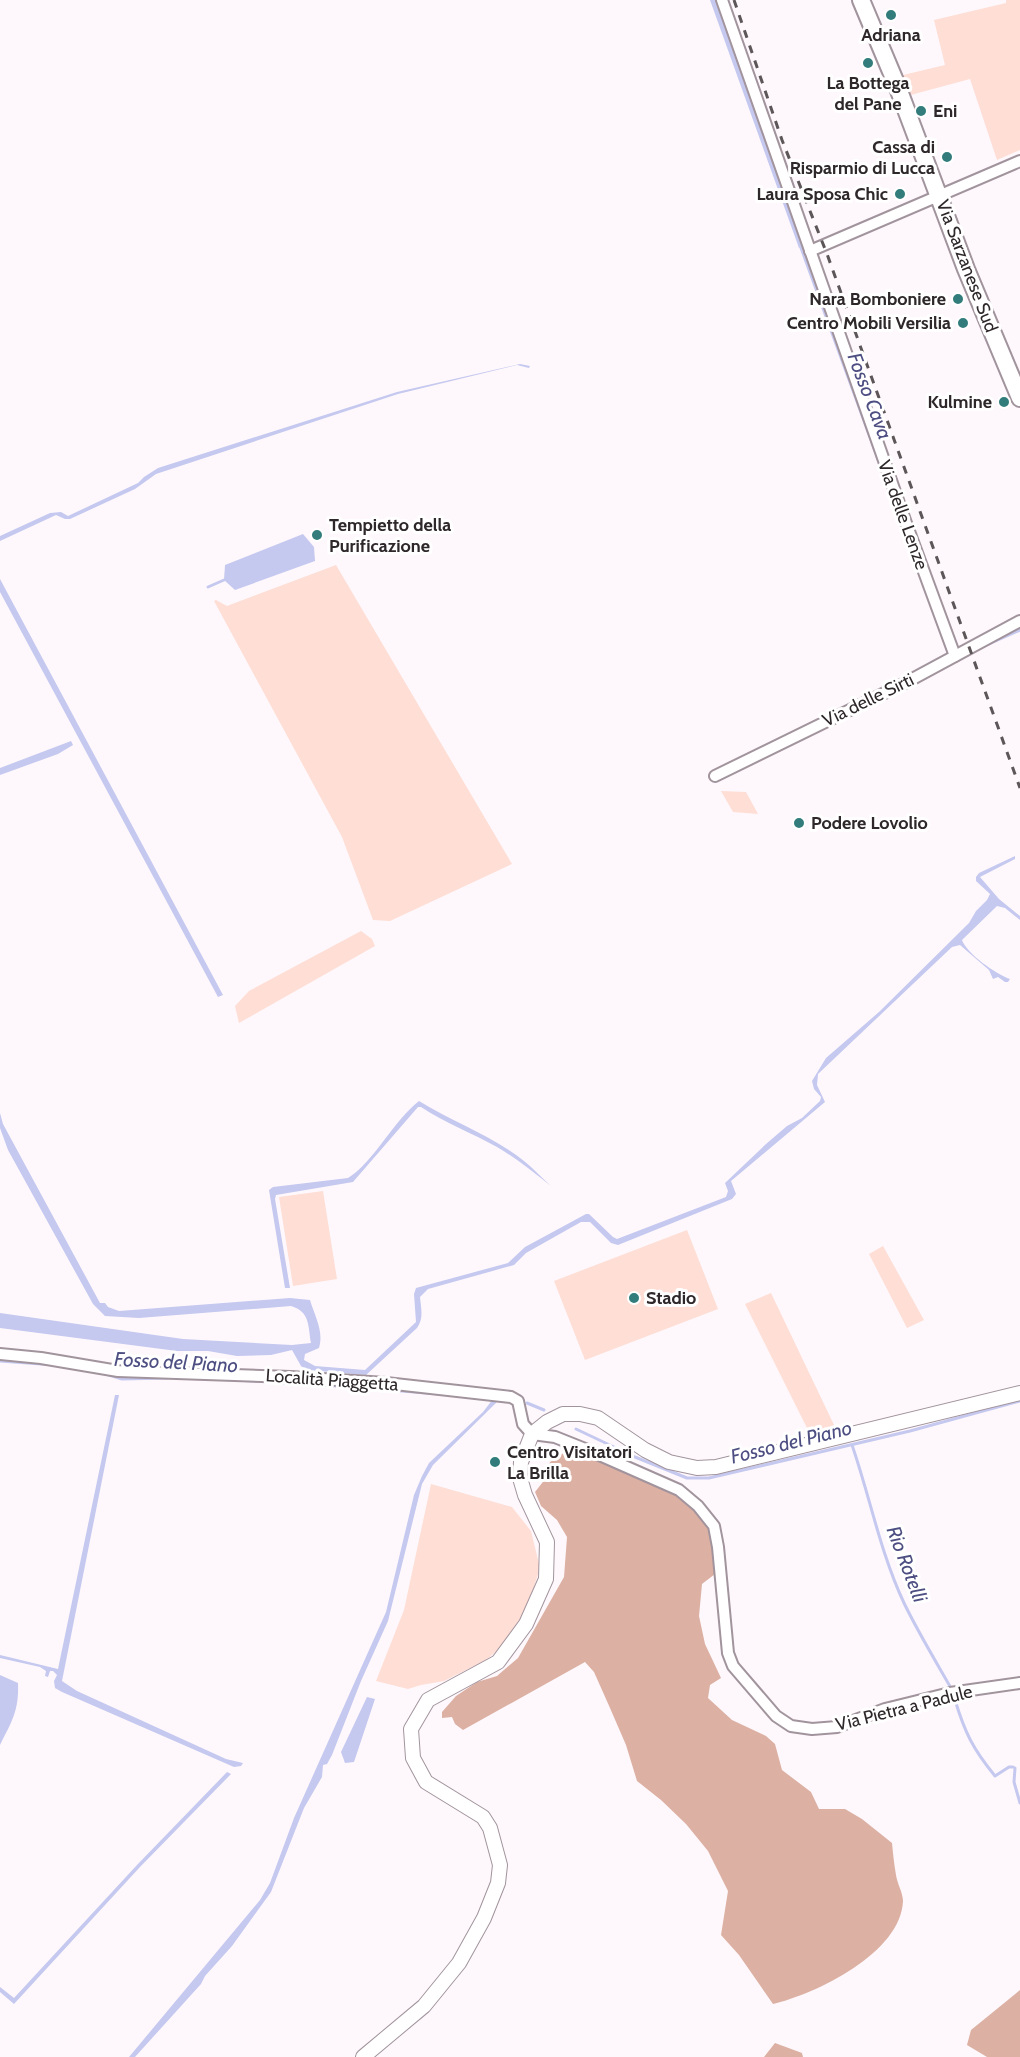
<svg xmlns="http://www.w3.org/2000/svg" width="1020" height="2057" viewBox="0 0 1020 2057" font-family="Cabin,sans-serif">
  <style>
    .green { fill: #feded5 }
    .forest { fill: #dcb0a3 }
    .water { fill: #c5c8ef }
    .lines { fill: none; stroke-linecap: round; stroke-linejoin: round }
    .stream { stroke: #c5c8ef; stroke-width: 3 }
    .street-casing { stroke: #a2949d; stroke-width: 14 }
    .secondary-casing { stroke: #a2949d; stroke-width: 16 }
    .primary-casing { stroke: #a2949d; stroke-width: 20 }
    .street { stroke: #fff; stroke-width: 10 }
    .secondary { stroke: #fff; stroke-width: 14 }
    .primary { stroke: #fff; stroke-width: 16 }
    .rail { stroke: #5c5659; stroke-width: 3; stroke-dasharray: 8 8; stroke-linecap: butt }
    .poi-dot { fill: #337c7c; stroke: #fff; stroke-width: 2 }
    .labels { text-anchor: middle; stroke-width: 6; stroke-linejoin: round; paint-order: stroke }
    .poi-label { font-size: 18px; font-weight: bold; fill: #2e282b; stroke: #fff; text-anchor: start }
    .street-label { font-size: 18px; fill: #2e282b; stroke: #fff }
    .water-label { font-size: 20px; font-style: italic; fill: #4d4e82; stroke: #fff }
  </style>
  <rect width="100%" height="100%" fill="#fef8fc"/>
  <g class="green">
    <path d="M1006 0H1020V150L997 160 970 79 907 96 899 76 945 65 934 20 1006 3Z"/>
    <path d="M336 565 512 864 390 921 373 920 342 837 214 601 216 600 227 606Z"/>
    <path d="M721 791 746 792 758 814 733 812Z"/>
    <path d="M361 931 372 939 375 946 239 1023 235 1006 249 991Z"/>
    <path d="M323 1191 337 1279 293 1286 279 1197Z"/>
    <path d="M687 1230 718 1309 585 1360 554 1281Z"/>
    <path d="M883 1246 924 1320 907 1328 869 1254Z"/>
    <path d="M771 1293 835 1427 809 1432 745 1304Z"/>
    <path d="M431 1484 512 1507 531 1531 540 1568 531 1596 510 1640 486 1660 444 1681 421 1685 408 1689 376 1681 404 1610Z"/>
  </g>
  <g class="forest">
    <path d="M571 1448 684 1496 705 1520 712 1538 715 1574 702 1584 699 1616 705 1644 721 1678 710 1685 708 1698 732 1720 766 1736 775 1744 782 1770 811 1792 819 1809H845L862 1819 892 1843C893 1853 894 1864 896 1875 897 1883 903 1893 903 1901 901 1953 816 1994 773 2004L739 1955 721 1935 728 1891 708 1851 686 1824 661 1800 637 1781 626 1745 610 1708 594 1672 585 1662 463 1730 455 1724 452 1717 442 1718V1712L456 1696 477 1682 497 1676 518 1658 564 1577 567 1537 557 1520 541 1506 535 1492 546 1478 550 1462Z"/>
    <path d="M1020 1990V2057H987L967 2045 971 2030Z"/>
    <path d="M775 2043 802 2053 803 2057H764Z"/>
  </g>
  <g class="water">
    <path d="M710 0H716L803 246 799 248Z"/>
    <path d="M520 364 530 366 529 368 517 365 398 394 156 474 135 489 70 519H65L56 515 0 541V536L50 513 61 512 68 516 138 483 144 477 158 468 397 392Z"/>
    <path d="M303 534 314 547 315 561 235 590 224 580 225 565Z"/>
    <path d="M0 579 223 995 218 997 0 592Z"/>
    <path d="M71 741 73 745 58 754 0 775V768Z"/>
    <path d="M1015 856V859L980 877 999 899 1020 916V920L1005 908 997 906 962 940C967 954 996 974 1010 979L1008 982H1005L998 977 993 979 989 970 960 945 952 947 818 1074 817 1085 825 1102 731 1181 736 1194 732 1199 618 1245 611 1243 590 1222H581L526 1253 514 1265 428 1289 420 1297C421 1309 424 1318 417 1328L366 1375 306 1370 301 1366 292 1350 271 1355 237 1356 208 1351H177L0 1328V1313L183 1339 292 1345 311 1343C308 1325 310 1312 291 1306L139 1318 105 1316 93 1304 8 1150 0 1128V1113L3 1124 100 1303H105L108 1307 119 1311 290 1298 310 1300C315 1317 324 1331 319 1348L305 1354 304 1360 315 1366 365 1370 416 1322 414 1294 416 1288 508 1263 525 1247 586 1214H589L613 1237 617 1239 726 1197 728 1191 725 1183 766 1144 787 1126 802 1118 820 1101 821 1097 814 1089 812 1081 826 1058 879 1012 969 923 976 911 987 900 990 894 976 881V877L979 873Z"/>
    <path d="M419 1101C453 1122 493 1136 524 1161 533 1168 542 1178 551 1186 533 1172 516 1158 497 1147 472 1133 445 1123 421 1107H418L353 1182 276 1195 275 1199 290 1288H285L269 1190 273 1187 348 1178C374 1162 393 1121 419 1101Z"/>
    <path d="M115 1395H119L62 1681 77 1691 226 1759 243 1763 241 1766 234 1767 62 1692 55 1688 54 1681 57 1675 53 1671H50L48 1677 45 1676 46 1671 40 1667 0 1658V1655L58 1669Z"/>
    <path d="M493 1399H500L433 1465 422 1484 388 1621 361 1681 332 1755 327 1764 323 1765 322 1777 304 1808 271 1892 232 1946 205 1976 201 1984 135 2057H129L260 1900 270 1883 294 1818 386 1612 414 1495 422 1476 429 1463 483 1412Z"/>
    <path d="M0 1675 18 1683C19 1711 12 1721 0 1745Z"/>
    <path d="M367 1697 375 1699 354 1762 345 1763 341 1752Z"/>
    <path d="M227 1772 231 1774 140 1867 14 2004 0 1992V1987L14 1998 137 1865Z"/>
  </g>
  <g class="lines">
    <g class="stream">
      <path d="M800 245 883 473"/>
      <path d="M208 587 224 580"/>
      <path d="M982 647 1020 630"/>
      <path d="M0 1361 55 1365"/>
      <path d="M103 1373 122 1379 167 1378"/>
      <path d="M237 1380 352 1387"/>
      <path d="M365 1388 439 1394"/>
      <path d="M527 1403 544 1410"/>
      <path d="M576 1429 635 1457 687 1478H709L910 1431 1020 1401"/>
      <path d="M852 1445C870 1497 880 1552 904 1603 918 1632 935 1660 951 1688"/>
      <path d="M955 1700C965 1733 973 1749 995 1776L1009 1767H1013"/>
      <path d="M1015 1768 1014 1782 1020 1803"/>
    </g>
    <defs>
      <g id="street">
        <path d="M722 0 906 523 955 656"/>
        <path d="M810 251 1020 161"/>
        <path d="M715 776 905 683 1020 621"/>
        <path d="M0 1354 41 1358 118 1371 291 1377 386 1383 511 1397 518 1401 523 1424 532 1434 555 1437 595 1453 679 1490 698 1506 714 1526 718 1547 728 1653 733 1666 776 1716 791 1726 812 1729 837 1727 885 1709 950 1693 1020 1683"/>
      </g>
      <path id="secondary" d="M363 2057 424 2006 459 1963 484 1918 498 1883 500 1865 490 1828 483 1817 426 1782 413 1758 411 1729 428 1700 498 1662 526 1624 546 1579 547 1542 525 1495 520 1478 521 1462 532 1434 547 1422 563 1414H580L598 1418 645 1450 669 1462 697 1468 716 1467 1020 1393"/>
      <path id="primary" d="M861 0 898 88 966 269 1020 398"/>
    </defs>
    <use href="#street" class="street-casing"/>
    <use href="#secondary" class="secondary-casing"/>
    <use href="#primary" class="primary-casing"/>
    <use href="#street" class="street"/>
    <use href="#secondary" class="secondary"/>
    <use href="#primary" class="primary"/>
    <path class="rail" d="M734 0 782 140 827 254 1020 788"/>
  </g>
  <g class="poi-dot">
    <circle cx="891" cy="15" r="6"/>
    <circle cx="868" cy="63" r="6"/>
    <circle cx="921" cy="111" r="6"/>
    <circle cx="947" cy="157" r="6"/>
    <circle cx="900" cy="194" r="6"/>
    <circle cx="958" cy="299" r="6"/>
    <circle cx="963" cy="323" r="6"/>
    <circle cx="1004" cy="402" r="6"/>
    <circle cx="317" cy="535" r="6"/>
    <circle cx="799" cy="823" r="6"/>
    <circle cx="634" cy="1298" r="6"/>
    <circle cx="495" cy="1462" r="6"/>
  </g>
  <g class="labels">
    <g class="poi-label">
      <text x="891" y="41" text-anchor="middle">Adriana</text>
      <text x="868" y="89" text-anchor="middle">La Bottega<tspan x="868" dy="21">del Pane</tspan></text>
      <text x="933" y="117">Eni</text>
      <text x="935" y="153" text-anchor="end">Cassa di<tspan x="935" dy="21">Risparmio di Lucca</tspan></text>
      <text x="888" y="200" text-anchor="end">Laura Sposa Chic</text>
      <text x="946" y="305" text-anchor="end">Nara Bomboniere</text>
      <text x="951" y="329" text-anchor="end">Centro Mobili Versilia</text>
      <text x="992" y="408" text-anchor="end">Kulmine</text>
      <text x="329" y="531">Tempietto della<tspan x="329" dy="21">Purificazione</tspan></text>
      <text x="811" y="829">Podere Lovolio</text>
      <text x="646" y="1304">Stadio</text>
      <text x="507" y="1458">Centro Visitatori<tspan x="507" dy="21">La Brilla</tspan></text>
    </g>
    <g class="street-label">
      <text transform="translate(967 266) rotate(69)" y="6">Via Sarzanese Sud</text>
      <text transform="translate(903 515) rotate(70)" y="6">Via delle Lenze</text>
      <text transform="translate(868 700) rotate(-26)" y="6">Via delle Sirti</text>
      <text transform="translate(332 1380) rotate(4)" y="6">Località Piaggetta</text>
      <text transform="translate(904 1708) rotate(-14)" y="6">Via Pietra a Padule</text>
    </g>
    <g class="water-label">
      <text transform="translate(870 396) rotate(69)" y="7">Fosso Cava</text>
      <text transform="translate(176 1362) rotate(3)" y="7">Fosso del Piano</text>
      <text transform="translate(791 1442) rotate(-14)" y="7">Fosso del Piano</text>
      <text transform="translate(907 1564) rotate(69)" y="7">Rio Rotelli</text>
    </g>
  </g>
</svg>
